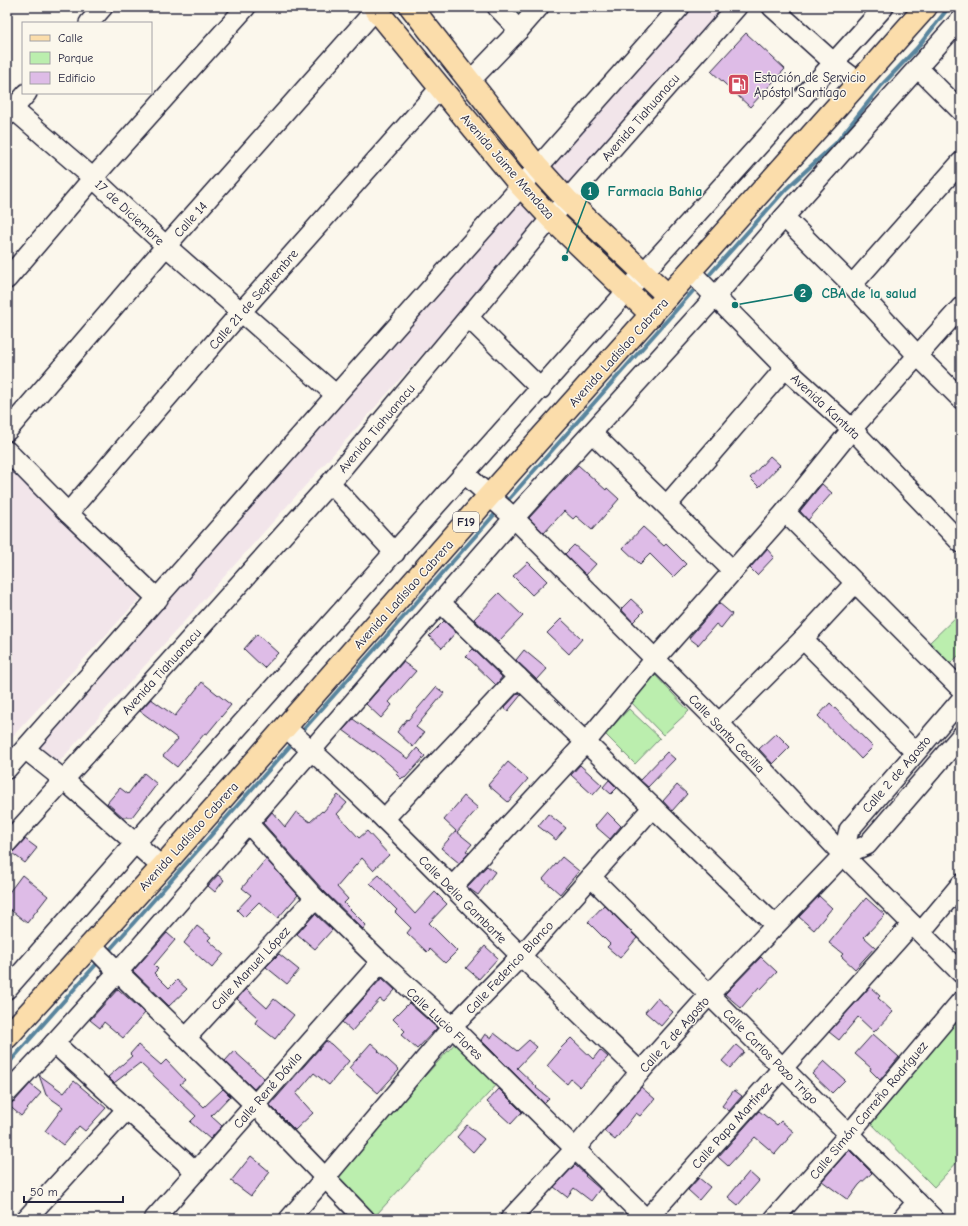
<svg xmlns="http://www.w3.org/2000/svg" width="968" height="1226" viewBox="0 0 968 1226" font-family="'Comic Neue',sans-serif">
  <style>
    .built { fill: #f2e5ea }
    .green { fill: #bbeeae; stroke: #6e8874 }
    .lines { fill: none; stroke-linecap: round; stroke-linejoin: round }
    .stream { stroke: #59849d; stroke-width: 4 }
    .building { fill: #debce7; stroke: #22223b }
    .minor-casing { stroke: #22223b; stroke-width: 22 }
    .major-casing { stroke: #22223b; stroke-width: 25 }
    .highway-casing { stroke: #22223b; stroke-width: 25 }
    .minor { stroke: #fbf7ec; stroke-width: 19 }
    .major { stroke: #fbddab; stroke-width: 22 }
    .highway { stroke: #fbddab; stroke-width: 22 }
    .labels { text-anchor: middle; stroke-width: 3; stroke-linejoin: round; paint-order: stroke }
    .shield { fill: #fbf7ec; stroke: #636270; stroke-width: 1 }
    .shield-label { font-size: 12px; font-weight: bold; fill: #22223b }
    .poi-label { font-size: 13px; fill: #22223b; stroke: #fbf7ec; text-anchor: start }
    .street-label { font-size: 13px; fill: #22223b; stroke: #fbf7ec }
    .leader { fill: none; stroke: #0f766e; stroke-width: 1.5 }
    .callout-dot { fill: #0f766e; stroke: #fbf7ec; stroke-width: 1.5 }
    .mark-label { font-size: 12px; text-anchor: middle; font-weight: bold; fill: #fff }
    .callout-label { font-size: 14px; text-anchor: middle; font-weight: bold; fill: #0f766e; stroke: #fbf7ec; stroke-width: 3; stroke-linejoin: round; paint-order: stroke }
  </style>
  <rect width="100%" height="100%" fill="#fbf7ec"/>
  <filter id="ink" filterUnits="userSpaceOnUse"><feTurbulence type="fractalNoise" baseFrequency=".025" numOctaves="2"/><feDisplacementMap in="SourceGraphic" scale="8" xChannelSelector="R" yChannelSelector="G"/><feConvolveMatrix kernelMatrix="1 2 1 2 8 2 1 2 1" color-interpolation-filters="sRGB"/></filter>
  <g filter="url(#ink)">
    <g class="built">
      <path d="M688 7H729L568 185 547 164Z"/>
      <path d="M523 198 541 221 59 762 38 745Z"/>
      <path d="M7 467 140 598 11 738 7 737Z"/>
    </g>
    <g class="green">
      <path d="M508 7H532L524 16 516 15Z"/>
      <path d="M961 612V653L949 665 928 644Z"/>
      <path d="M655 675 689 711 663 735 629 700Z"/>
      <path d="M629 709 660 738 635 764 605 734Z"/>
      <path d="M961 1015V1158L934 1187 866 1118Z"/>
      <path d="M458 1040 502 1079 376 1215 333 1176Z"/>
    </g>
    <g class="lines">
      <g class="stream">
        <path d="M710 274 786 189 836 143 881 86 917 48 949 7"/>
        <path d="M509 499 693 291"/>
        <path d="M304 729 494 515"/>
        <path d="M106 954 290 746"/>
        <path d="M7 1065 100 960"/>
      </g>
    </g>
    <g class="building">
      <path d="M746 33 785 69 750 107 711 71Z"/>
      <path d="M770 456 780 465 759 487 750 478Z"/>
      <path d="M578 465 606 490 607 488 619 499 592 530 576 516 573 519 564 511 544 533 529 518Z"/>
      <path d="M822 484 832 493 808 520 800 511Z"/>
      <path d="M643 527 664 546 666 544 686 564 673 577 650 554 640 564 623 548Z"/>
      <path d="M574 545 596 564 586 575 565 554Z"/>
      <path d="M767 549 774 557 757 575 750 568Z"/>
      <path d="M528 562 547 581 532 595 513 576Z"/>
      <path d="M499 593 523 616 498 642 474 619Z"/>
      <path d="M631 599 644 611 633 622 621 609Z"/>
      <path d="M719 603 732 614 721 628 716 624 698 645 689 638Z"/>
      <path d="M561 619 582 639 569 654 547 633Z"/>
      <path d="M444 621 456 632 442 648 429 636Z"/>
      <path d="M257 634 278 653 264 668 244 649Z"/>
      <path d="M473 649 502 677 496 685 466 656Z"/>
      <path d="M524 650 547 669 537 680 516 660Z"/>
      <path d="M403 662 416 671 389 702 392 705 381 718 366 704Z"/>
      <path d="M202 682 231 705 207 734 205 733 177 767 163 756 178 739 140 711 151 699 175 716Z"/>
      <path d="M436 687 444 693 416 727 424 733 413 747 397 732 407 719 408 720Z"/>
      <path d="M518 693 521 695 508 711 504 708Z"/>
      <path d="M830 703 873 747 861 759 842 739 841 740 818 716Z"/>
      <path d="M353 719 408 759 417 748 425 756 405 778 403 777 401 779 396 774 398 772 374 751 373 752 343 730Z"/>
      <path d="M776 733 790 747 773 764 759 749Z"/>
      <path d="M667 752 675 759 648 787 640 780Z"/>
      <path d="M508 762 528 779 508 802 488 785Z"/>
      <path d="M580 765 602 785 593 795 571 775Z"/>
      <path d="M144 773 157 784 132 817H123L107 803 120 788 128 794Z"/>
      <path d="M609 780 617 788 611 794 603 787Z"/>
      <path d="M677 785 687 794 672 811 663 801Z"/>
      <path d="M338 795 347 803 337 814 359 838 367 831 389 855 373 870 362 858 337 887 348 899 344 903 366 925 363 929 323 890 263 823 272 812 285 827 296 812 310 822 322 811 323 812Z"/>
      <path d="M464 796 478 808 457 832 472 844 466 851 469 853 459 863 441 848 456 831 444 820Z"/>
      <path d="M607 812 621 826 610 839 595 826Z"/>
      <path d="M548 814 566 828 556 840 538 826Z"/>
      <path d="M25 839 37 848 25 863 12 853Z"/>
      <path d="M562 857 579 871 560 894 543 879Z"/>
      <path d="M266 859 298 895 278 918 259 902 244 917 237 910 251 895 242 888Z"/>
      <path d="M487 866 495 872 478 895 467 887Z"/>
      <path d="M22 875 48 896 27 923 7 907V895Z"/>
      <path d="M218 875 224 880 215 892 208 886Z"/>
      <path d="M379 875 415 914 435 892 447 904 429 923 457 951 445 963 430 949 427 952 407 933 411 928 395 912 397 910 370 883Z"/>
      <path d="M819 896 832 908 814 930 799 917Z"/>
      <path d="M866 898 885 915 864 937 875 947 855 969 841 956 843 954 829 943Z"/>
      <path d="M604 905 637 938 620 958 607 947 610 944 588 922Z"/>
      <path d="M315 914 332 930 315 949 297 934Z"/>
      <path d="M197 926 211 937 208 940 224 954 212 968 184 943Z"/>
      <path d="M167 933 175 940 154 965 158 969 154 973 169 988 177 980 187 989 169 1006 133 971Z"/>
      <path d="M485 946 498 958 479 979 466 968Z"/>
      <path d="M279 954 299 970 287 984 266 967Z"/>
      <path d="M761 957 777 972 761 989 759 987 741 1008 725 994Z"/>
      <path d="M382 978 395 990 384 1002 380 999 352 1031 342 1022Z"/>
      <path d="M870 987 880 996 878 998 893 1012 874 1032 858 1017 839 1040 829 1032Z"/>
      <path d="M118 989 145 1013 123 1038 104 1022 100 1028 90 1020Z"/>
      <path d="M246 989 267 1008 274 999 294 1015 275 1039 255 1023 258 1018 237 999Z"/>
      <path d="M657 998 673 1012 661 1026 645 1012Z"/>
      <path d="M409 1003 437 1028 417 1049 401 1035 405 1031 393 1019Z"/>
      <path d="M494 1033 517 1051 529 1040 537 1047 517 1068 537 1087 536 1088 549 1098 544 1103 481 1040 485 1034 491 1038Z"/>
      <path d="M873 1034 899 1057 880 1080 870 1070 871 1068 855 1054Z"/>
      <path d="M571 1038 593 1059 600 1050 608 1057 580 1087 571 1079 567 1084 547 1066 558 1053 557 1052Z"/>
      <path d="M326 1041 331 1044 349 1061 329 1085 314 1073 296 1094 313 1113 295 1130 270 1105Z"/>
      <path d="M371 1043 379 1050 378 1051 399 1070 378 1093 349 1068Z"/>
      <path d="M138 1045 161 1065 166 1060 185 1080 180 1084 204 1107 223 1089 230 1096 211 1116 222 1126 210 1139 190 1122 196 1116 140 1063 114 1083 108 1077 132 1056 130 1054Z"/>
      <path d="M736 1045 744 1052 730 1068 722 1061Z"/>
      <path d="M234 1051 264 1078 254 1089 225 1061Z"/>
      <path d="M824 1061 845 1080 832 1093 812 1074Z"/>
      <path d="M39 1075 64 1093 74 1081 106 1108 85 1131 79 1126 63 1145 45 1131 63 1107 46 1095Z"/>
      <path d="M30 1084 41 1093 21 1116 7 1104 15 1101Z"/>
      <path d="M641 1087 655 1099 640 1116 636 1113 615 1140 604 1131Z"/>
      <path d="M499 1089 522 1112 511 1124 487 1102Z"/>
      <path d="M734 1090 742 1096 729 1111 722 1106Z"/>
      <path d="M759 1111 777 1125 781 1121 794 1132 775 1154 755 1137 728 1166 718 1157Z"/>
      <path d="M467 1125 484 1139 473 1152 457 1137Z"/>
      <path d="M849 1150 872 1173 859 1185 848 1200 822 1181Z"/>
      <path d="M251 1156 270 1172 251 1196 231 1181Z"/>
      <path d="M575 1165 586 1175 585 1176 600 1189 591 1201 574 1188 567 1197 554 1187Z"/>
      <path d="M749 1172 759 1181 738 1205 728 1197Z"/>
      <path d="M699 1178 710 1187 699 1200 688 1190Z"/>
    </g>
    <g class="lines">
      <defs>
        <g id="minor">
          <path d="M497 7 519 30"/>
          <path d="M772 7 834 63 859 82"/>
          <path d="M89 23 103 7"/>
          <path d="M918 68 961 111"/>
          <path d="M470 81 519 30 539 7"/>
          <path d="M13 109 93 178 166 246 336 395"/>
          <path d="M7 116 27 93"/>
          <path d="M784 217 852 285 918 356 961 399"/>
          <path d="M690 271 785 368 852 429 961 543"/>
          <path d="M7 279 93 178 246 7"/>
          <path d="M852 285 961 162"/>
          <path d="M469 318 541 389"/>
          <path d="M7 431 166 246 376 9"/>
          <path d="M592 433 733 571"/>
          <path d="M7 451 68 513 158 599"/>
          <path d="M465 474 514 518 719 723 843 855 961 973"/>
          <path d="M330 483 395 553"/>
          <path d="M667 505 785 368"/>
          <path d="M785 512 961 689"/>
          <path d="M68 513 241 312 441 87"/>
          <path d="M441 603 775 925"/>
          <path d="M803 639 915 752"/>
          <path d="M719 723 803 639 855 583"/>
          <path d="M285 727C363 795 435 870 508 943 552 987 596 1029 640 1072"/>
          <path d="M25 749 64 780 162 867"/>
          <path d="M7 769 336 395 680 7"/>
          <path d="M384 819 518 677"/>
          <path d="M248 823 315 898 381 962 452 1027 646 1219"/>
          <path d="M7 843 330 483 551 218 737 7"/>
          <path d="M843 855 849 830 961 700"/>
          <path d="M591 877 934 1219"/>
          <path d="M452 887 586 742 655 659 785 512 852 429 961 307"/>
          <path d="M921 932 961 884"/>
          <path d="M91 944 118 972 254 1104 365 1219"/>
          <path d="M7 989 136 842 627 291 884 7"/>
          <path d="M186 1038 315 898"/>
          <path d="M54 1043 196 1172"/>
          <path d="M7 1093 54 1043 118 972 514 518 715 297 784 217 961 19"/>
          <path d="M26 1219 127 1109"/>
          <path d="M154 1219 381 962"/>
          <path d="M289 1219 325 1178 452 1027 521 956 653 807"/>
          <path d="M510 1219 575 1149 640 1072 709 995 843 855 867 845 961 736"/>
          <path d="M647 1219 912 924"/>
          <path d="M774 1219 849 1134 961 1001"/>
          <path d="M902 1219 917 1202"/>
        </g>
        <g id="major">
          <path d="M374 7 521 186 551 218 652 315"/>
          <path d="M411 7 538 168 567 200 668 296"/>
        </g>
        <path id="highway" d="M7 1037 162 867 489 496 926 7"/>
      </defs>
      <use href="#minor" class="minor-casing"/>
      <use href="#major" class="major-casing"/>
      <use href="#highway" class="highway-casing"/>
      <use href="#minor" class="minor"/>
      <use href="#major" class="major"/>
      <use href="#highway" class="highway"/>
    </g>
  </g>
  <defs>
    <symbol id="fuel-square" viewBox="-11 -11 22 22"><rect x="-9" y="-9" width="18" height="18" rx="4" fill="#d1495b" stroke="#fbf7ec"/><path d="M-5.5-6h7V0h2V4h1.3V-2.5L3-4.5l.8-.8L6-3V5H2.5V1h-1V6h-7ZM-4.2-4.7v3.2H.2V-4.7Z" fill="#fff"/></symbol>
  </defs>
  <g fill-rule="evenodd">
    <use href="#fuel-square" x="726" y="72" width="25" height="25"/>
  </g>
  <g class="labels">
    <rect class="shield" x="453" y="512" width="26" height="20" rx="3"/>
    <g class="shield-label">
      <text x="466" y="526">F19</text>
    </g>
    <g class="poi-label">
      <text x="754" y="82">Estación de Servicio<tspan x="754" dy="15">Apóstol Santiago</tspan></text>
    </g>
    <g class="street-label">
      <text transform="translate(640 117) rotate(-49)" y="5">Avenida Tiahuanacu</text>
      <text transform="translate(508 166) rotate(49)" y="5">Avenida Jaime Mendoza</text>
      <text transform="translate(130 212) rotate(43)" y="5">17 de Diciembre</text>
      <text transform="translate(190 219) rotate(-48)" y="5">Calle 14</text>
      <text transform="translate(253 299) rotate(-49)" y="5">Calle 21 de Septiembre</text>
      <text transform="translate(618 352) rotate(-48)" y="5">Avenida Ladislao Cabrera</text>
      <text transform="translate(826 406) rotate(43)" y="5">Avenida Kantuta</text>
      <text transform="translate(376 428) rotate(-50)" y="5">Avenida Tiahuanacu</text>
      <text transform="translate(403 594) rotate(-48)" y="5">Avenida Ladislao Cabrera</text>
      <text transform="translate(161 671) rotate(-48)" y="5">Avenida Tiahuanacu</text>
      <text transform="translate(727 733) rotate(46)" y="5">Calle Santa Cecilia</text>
      <text transform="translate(896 774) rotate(-49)" y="5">Calle 2 de Agosto</text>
      <text transform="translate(188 836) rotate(-48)" y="5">Avenida Ladislao Cabrera</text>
      <text transform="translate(463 899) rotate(45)" y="5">Calle Delia Gambarte</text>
      <text transform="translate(509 967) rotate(-47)" y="5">Calle Federico Blanco</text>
      <text transform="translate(250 968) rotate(-47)" y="5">Calle Manuel López</text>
      <text transform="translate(445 1023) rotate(43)" y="5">Calle Lucio Flores</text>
      <text transform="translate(674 1034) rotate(-48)" y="5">Calle 2 de Agosto</text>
      <text transform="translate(771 1056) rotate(45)" y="5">Calle Carlos Pozo Trigo</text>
      <text transform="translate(267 1090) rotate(-49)" y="5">Calle René Dávila</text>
      <text transform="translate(868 1110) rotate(-50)" y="5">Calle Simón Carreño Rodríguez</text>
      <text transform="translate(731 1125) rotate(-48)" y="5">Calle Papa Martínez</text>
    </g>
  </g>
  <path class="leader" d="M565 258L590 191M735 305L803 293"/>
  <g class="callout-dot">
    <circle cx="565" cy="258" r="4"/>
    <circle cx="735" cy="305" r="4"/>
    <circle cx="590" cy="191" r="10"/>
    <circle cx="803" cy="293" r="10"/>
  </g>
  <g class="mark-label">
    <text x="590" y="195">1</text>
    <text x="803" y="297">2</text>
  </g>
  <g class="callout-label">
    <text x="655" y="196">Farmacia Bahia</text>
    <text x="869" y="298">CBA de la salud</text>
  </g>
  <rect width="968" height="1226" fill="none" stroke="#fbf7ec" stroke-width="24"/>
  <rect x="12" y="12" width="944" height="1202" fill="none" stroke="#22223b" stroke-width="1.5" filter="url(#ink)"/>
  <rect x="22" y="22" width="130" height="72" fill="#fbf7ec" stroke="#a4a2a5"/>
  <rect x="30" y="35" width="20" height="6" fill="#fbddab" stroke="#a4a2a5"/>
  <text x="58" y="42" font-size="12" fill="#22223b">Calle</text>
  <rect x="30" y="52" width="20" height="12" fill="#bbeeae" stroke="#a4a2a5"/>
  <text x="58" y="62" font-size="12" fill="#22223b">Parque</text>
  <rect x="30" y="72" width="20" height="12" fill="#debce7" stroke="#a4a2a5"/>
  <text x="58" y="82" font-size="12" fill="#22223b">Edificio</text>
  <path d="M24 1196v6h99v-6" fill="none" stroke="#22223b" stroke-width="2"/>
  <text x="30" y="1196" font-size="12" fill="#22223b" stroke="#fbf7ec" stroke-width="3" paint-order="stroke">50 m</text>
</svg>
